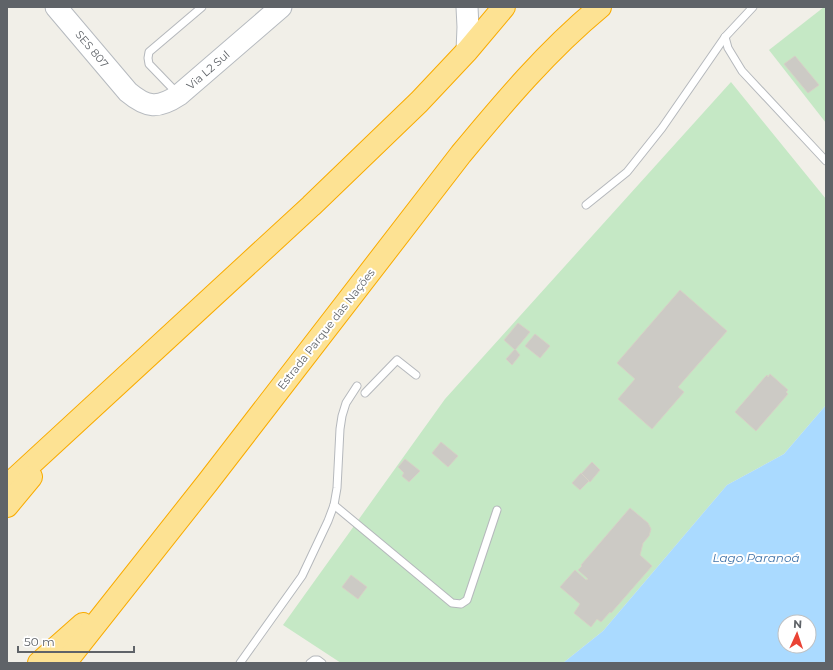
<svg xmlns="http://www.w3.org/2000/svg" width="833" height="670" viewBox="0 0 833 670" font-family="Montserrat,sans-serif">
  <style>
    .green { fill: #c5e8c5 }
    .water { fill: #aadaff; fill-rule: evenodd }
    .building { fill: #cccac5; stroke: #d6d1c6 }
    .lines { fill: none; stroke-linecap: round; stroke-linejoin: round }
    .lane-casing { stroke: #b5b8bc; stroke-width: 9 }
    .secondary-casing { stroke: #b6babf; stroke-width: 23 }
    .highway-casing { stroke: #f9ab00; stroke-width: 24 }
    .lane { stroke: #fff; stroke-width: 7 }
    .secondary { stroke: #fff; stroke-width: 21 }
    .highway { stroke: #fde293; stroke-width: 22 }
    .labels { text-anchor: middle; stroke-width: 4; stroke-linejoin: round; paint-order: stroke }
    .street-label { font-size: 11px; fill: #5f6368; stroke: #fff }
    .water-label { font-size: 12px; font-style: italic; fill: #4174aa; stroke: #fff }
  </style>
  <rect width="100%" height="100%" fill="#f1efe8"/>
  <g class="green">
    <path d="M824 7H826V123L769 50Z"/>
    <path d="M731 82 826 199V405L784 454 727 485 603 631 563 663H341L283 625 445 399Z"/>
  </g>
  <path class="water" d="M826 405V663H563L603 631 727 485 784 454ZM785 622H809V646H785Z"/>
  <g class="building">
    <path d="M795 56 819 85 808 93 784 64Z"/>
    <path d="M680 290 727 331 678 387 684 392 652 429 618 399 635 379 617 363Z"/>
    <path d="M518 323 530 332 515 350 504 340Z"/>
    <path d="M535 334 550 346 540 358 525 346Z"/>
    <path d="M515 349 520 355 512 365 506 359Z"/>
    <path d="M770 374 788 390 786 392 788 394 756 431 735 412 765 377 767 375 768 377Z"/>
    <path d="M441 442 458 456 448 467 432 453Z"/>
    <path d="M405 459 420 471 409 482 402 476 404 473 398 467Z"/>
    <path d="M592 462 600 470 590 482 581 474Z"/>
    <path d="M581 473 589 481 580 490 572 483Z"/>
    <path d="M630 508 648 523 651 529 649 536 643 543 640 555 652 566 611 613 610 612 601 622 597 619 591 627 574 613 580 604 560 587 575 570 586 580 588 579 578 570 582 566 581 565Z"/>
    <path d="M351 575 367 587 358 599 342 587Z"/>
  </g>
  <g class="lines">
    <defs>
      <g id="lane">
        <path d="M725 37 728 48 742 71 826 161"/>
        <path d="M177 93 149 64 148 58 149 52 202 7"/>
        <path d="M586 205 627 172 662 128 725 37 753 7"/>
        <path d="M365 393 397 360 416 375"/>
        <path d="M334 505 452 603 461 604 467 600 497 510"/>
        <path d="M240 663 302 576 328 521 334 505 337 488 340 429 342 416 346 403 357 386"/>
        <path d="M310 663 314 660H318L322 663"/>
      </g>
      <g id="secondary">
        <path d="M56 7 128 92C147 108 158 109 179 95L281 7"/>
        <path d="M467 51 468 27 467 7"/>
      </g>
      <g id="highway">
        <path d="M7 486 311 206 419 102 467 51 504 7"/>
        <path d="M7 506 31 477"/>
        <path d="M39 663 83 624"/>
        <path d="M65 663 208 482 461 154C504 102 548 50 600 7"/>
      </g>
    </defs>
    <use href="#lane" class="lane-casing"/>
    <use href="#secondary" class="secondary-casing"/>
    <use href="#highway" class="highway-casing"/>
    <use href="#lane" class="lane"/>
    <use href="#secondary" class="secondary"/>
    <use href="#highway" class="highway"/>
  </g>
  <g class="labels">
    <g class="street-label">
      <text transform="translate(92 49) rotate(50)" y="4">SES 807</text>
      <text transform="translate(208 70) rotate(-41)" y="4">Via L2 Sul</text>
      <text transform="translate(326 329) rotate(-52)" y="4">Estrada Parque das Nações</text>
    </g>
    <g class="water-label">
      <text x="756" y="562">Lago Paranoá</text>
    </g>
  </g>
  <rect width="833" height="670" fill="none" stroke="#5f6368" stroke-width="16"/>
  <g transform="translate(797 634) rotate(3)"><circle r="19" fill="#ffffff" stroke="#bfc1c3"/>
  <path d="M0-3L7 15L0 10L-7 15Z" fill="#ea4335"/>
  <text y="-6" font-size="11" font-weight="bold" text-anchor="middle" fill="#5f6368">N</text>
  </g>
  <path d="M18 646v6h116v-6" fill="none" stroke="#5f6368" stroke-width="2"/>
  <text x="24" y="646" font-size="12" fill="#5f6368" stroke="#ffffff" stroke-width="3" paint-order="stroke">50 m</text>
</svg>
